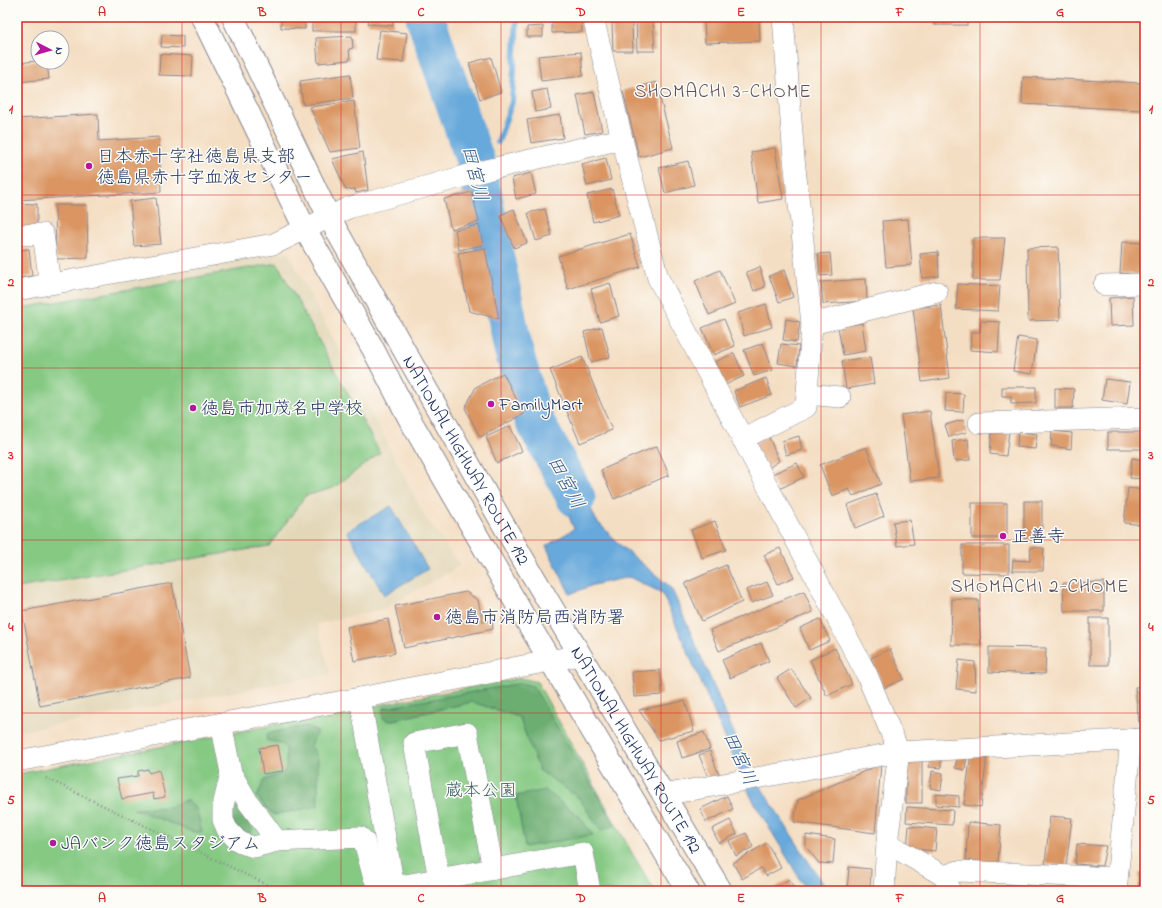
<svg xmlns="http://www.w3.org/2000/svg" width="1162" height="908" viewBox="0 0 1162 908" font-family="'Indie Flower','Klee One',sans-serif">
  <style>
    .built { fill: #e3d7b8 }
    .green { fill: #85c983; stroke: #507c70 }
    .forest { fill: #6cad71; stroke: #446e68 }
    .water { fill: #67a9db; stroke: #416c9c }
    .lines { fill: none; stroke-linecap: round; stroke-linejoin: round }
    .stream { stroke: #67a9db; stroke-width: 6 }
    .river { stroke: #67a9db; stroke-width: 39 }
    .building { fill: #da9562 }
    .minor-casing { stroke: #888690; stroke-width: 22 }
    .highway-casing { stroke: #888690; stroke-width: 24 }
    .path { stroke: #888690; stroke-width: 2.5; stroke-dasharray: 1 3; stroke-linecap: butt }
    .minor { stroke: #fff; stroke-width: 21 }
    .highway { stroke: #fff; stroke-width: 22 }
    .grid { fill: none; stroke: #d62828; stroke-width: 1; stroke-opacity: 0.55 }
    .poi-dot { fill: #b5179e; stroke: #fdfcf7; stroke-width: 1.5 }
    .labels { text-anchor: middle; stroke-width: 3; stroke-linejoin: round; paint-order: stroke }
    .poi-label { font-size: 18px; fill: #1b2f5e; stroke: #fdfcf7; text-anchor: start }
    .street-label { font-size: 18px; fill: #1b2f5e; stroke: #fdfcf7 }
    .park-label { font-size: 18px; fill: #3b5d69; stroke: #fdfcf7 }
    .neighbourhood-label { font-size: 19px; letter-spacing: 1px; fill: #5e535f; stroke: #fdfcf7 }
    .water-label { font-size: 19px; font-style: italic; fill: #365a8a; stroke: #fdfcf7 }
    .neatline { fill: none; stroke: #d62828; stroke-width: 1.5 }
    .grid-label { font-size: 13px; text-anchor: middle; font-weight: bold; fill: #d62828 }
  </style>
  <rect width="100%" height="100%" fill="#fdfcf7"/>
  <filter id="ink" filterUnits="userSpaceOnUse"><feTurbulence type="fractalNoise" baseFrequency=".025" numOctaves="2"/><feDisplacementMap in="SourceGraphic" scale="8" xChannelSelector="R" yChannelSelector="G"/><feConvolveMatrix kernelMatrix="1 2 1 2 8 2 1 2 1" color-interpolation-filters="sRGB"/></filter>
  <filter id="wash" filterUnits="userSpaceOnUse"><feTurbulence type="fractalNoise" baseFrequency=".012" numOctaves="4" result="noise"/><feDisplacementMap in="SourceGraphic" scale="16" xChannelSelector="R" yChannelSelector="G"/><feGaussianBlur stdDeviation="0.9" result="paint"/><feColorMatrix in="noise" values="0 0 0 0 0 0 0 0 0 0 0 0 0 0 0 0 0 1.4 0 .05"/><feComposite in="paint" operator="in"/></filter>
  <g filter="url(#wash)">
    <rect width="100%" height="100%" fill="#f4dec3"/>
    <path class="built" d="M288 252 425 516 460 566 383 609 317 624 330 674 17 732V300Z"/>
    <g class="green">
      <path d="M277 263 380 453 333 488 305 496 269 546 17 588V309Z"/>
      <path d="M521 678 537 682 632 853 655 891H17V774Z"/>
    </g>
    <g class="forest">
      <path d="M521 683 533 686 615 825 601 831 579 798 539 770 519 717 472 702 389 721 383 718V713L384 708Z"/>
      <path d="M306 726 317 731 311 746 318 758V806L274 815 267 809 257 797 264 780 283 773 286 767V748L280 743 266 740 268 733Z"/>
      <path d="M545 790 580 817 593 835 525 847 516 796Z"/>
      <path d="M187 800 197 810 202 832H193L134 809 168 807Z"/>
      <path d="M237 807C247 812 249 820 252 830L250 834H244L233 828 231 809Z"/>
    </g>
    <g class="water">
      <path d="M563 445 596 520 621 546 668 585 673 592 750 770 814 870 829 891H807L751 797 662 593 629 577 593 585 570 594 546 546 574 529 543 453Z"/>
      <path d="M391 506 428 569 384 595 347 531Z"/>
    </g>
    <g class="lines">
      <g class="stream">
        <path d="M498 142 512 102 517 17"/>
        <path d="M476 163 485 156"/>
      </g>
      <path class="river" d="M425 17 476 163 513 348 532 416 576 498"/>
    </g>
    <g id="blocks">
      <g class="building">
        <path d="M281 17H305V29L281 28Z"/>
        <rect x="312" y="17" width="44" height="14"/>
        <path d="M369 17H393V26L368 24Z"/>
        <path d="M552 17H581L582 32 552 33Z"/>
        <rect x="935" y="17" width="32" height="8"/>
        <path d="M759 18 760 41 705 43 704 20Z"/>
        <path d="M636 21H653L655 51H637Z"/>
        <path d="M632 22 633 51H613L612 23Z"/>
        <path d="M543 26V37H527V27Z"/>
        <path d="M380 30 407 33 403 62 376 60Z"/>
        <path d="M162 35 183 36V48L161 47Z"/>
        <path d="M352 36 353 48 349 49 350 60 318 63 316 38Z"/>
        <path d="M581 52 583 76 541 81 538 56Z"/>
        <path d="M160 54 193 56 192 76 159 75Z"/>
        <path d="M491 57 501 92 480 99 469 63Z"/>
        <path d="M38 61 47 62 49 79 17 82V63Z"/>
        <path d="M350 74 353 98 303 105 300 81Z"/>
        <path d="M1023 77 1141 83 1140 110 1022 104Z"/>
        <path d="M656 82 673 148 639 157 623 91Z"/>
        <path d="M547 89 551 109 535 112 532 92Z"/>
        <path d="M594 92 602 131 585 134 577 95Z"/>
        <path d="M354 101 360 148 330 152 310 107Z"/>
        <path d="M98 114 99 141 159 137 161 192 17 200V119Z"/>
        <path d="M560 115 563 138 531 143 527 120Z"/>
        <path d="M775 148 783 199 758 203 751 152Z"/>
        <path d="M363 152 368 190 356 193 355 189 346 190 332 159Z"/>
        <path d="M606 158 611 180 587 186 582 164Z"/>
        <path d="M688 161 694 185 665 193 659 168Z"/>
        <path d="M531 173 536 194 516 199 512 178Z"/>
        <path d="M612 189 619 215 593 222 587 195Z"/>
        <path d="M472 192 479 222 451 229 444 199Z"/>
        <path d="M156 198 161 244 134 246 130 201Z"/>
        <path d="M17 203 37 204V229H17Z"/>
        <path d="M55 205H87L88 258 56 259Z"/>
        <path d="M514 209 527 243 514 248 500 215Z"/>
        <path d="M545 209 552 236 536 241 528 213Z"/>
        <path d="M908 219 912 265 886 267 882 221Z"/>
        <path d="M479 225 483 245 459 250 455 230Z"/>
        <path d="M630 234 640 267 568 289 558 256Z"/>
        <path d="M973 238H1005L1000 280H973Z"/>
        <path d="M1122 242 1145 243 1143 275 1120 273Z"/>
        <path d="M1058 247 1060 320 1028 321 1027 248Z"/>
        <path d="M485 248 499 319 469 311 458 253Z"/>
        <path d="M29 249 32 276 17 278V250Z"/>
        <path d="M938 252 939 276 922 278 920 254Z"/>
        <path d="M830 253 832 275 820 276 818 254Z"/>
        <path d="M760 267 765 287 754 291 746 272Z"/>
        <path d="M720 270 735 304 709 315 695 281Z"/>
        <path d="M784 270 793 297 779 302 769 276Z"/>
        <path d="M866 279 867 301 823 304 821 282Z"/>
        <path d="M610 283 619 316 600 322 591 289Z"/>
        <path d="M958 284 1000 286 998 311 956 309Z"/>
        <path d="M1133 296 1134 325 1110 326 1109 298Z"/>
        <path d="M766 304 772 327 744 336 738 313Z"/>
        <path d="M941 305 950 378 922 382 913 308Z"/>
        <path d="M724 319 735 346 714 355 702 328Z"/>
        <path d="M786 319 800 322 797 342 783 340Z"/>
        <path d="M981 321 1000 322 998 352 970 350 971 332H980Z"/>
        <path d="M862 323 866 351 843 355 838 327Z"/>
        <path d="M602 327 610 357 591 362 584 332Z"/>
        <path d="M1018 337 1037 340 1032 374 1013 371Z"/>
        <path d="M763 343 773 370 754 376 744 350Z"/>
        <path d="M781 344 799 346 797 366 778 363Z"/>
        <path d="M734 353 744 376 725 385 715 362Z"/>
        <path d="M582 357 612 430 580 443 550 370Z"/>
        <path d="M870 357 874 384 846 389 842 361Z"/>
        <path d="M503 373 524 414 480 437 465 408 476 387Z"/>
        <path d="M766 378 772 395 740 407 734 391Z"/>
        <path d="M1105 379 1130 382 1127 404 1102 400Z"/>
        <path d="M1002 387H1036V403L1011 404V396H1002Z"/>
        <path d="M1055 388 1074 389 1073 408H1055Z"/>
        <path d="M946 393 964 394 963 412 945 411Z"/>
        <path d="M930 411 939 478 910 481 901 415Z"/>
        <path d="M963 420 967 432 949 437 945 425Z"/>
        <path d="M510 426 522 451 497 463 486 437Z"/>
        <path d="M992 429 1009 431 1006 456 990 454Z"/>
        <path d="M1052 431 1072 433 1071 449 1051 446Z"/>
        <path d="M1018 432 1037 434 1035 449 1017 447Z"/>
        <rect x="1108" y="432" width="34" height="17"/>
        <path d="M768 435 779 461 767 469 752 445Z"/>
        <path d="M799 436 802 450 786 455 782 441Z"/>
        <path d="M968 439 970 460 954 461 952 441Z"/>
        <path d="M657 446 669 475 614 499 601 470Z"/>
        <path d="M866 447 881 484 853 496 849 489 832 496 820 465Z"/>
        <path d="M1132 458 1145 460V479L1130 478Z"/>
        <path d="M797 463 804 477 777 490 770 475Z"/>
        <path d="M1128 488 1145 490V525L1124 523Z"/>
        <path d="M876 494 884 516 855 528 847 505Z"/>
        <path d="M1024 501H1042V540L1024 539Z"/>
        <rect x="972" y="503" width="35" height="35"/>
        <path d="M910 520 914 544 897 546 893 522Z"/>
        <path d="M715 521 726 550 702 558 691 530Z"/>
        <path d="M962 545H1009V574L962 573Z"/>
        <path d="M1031 547 1044 548 1043 571H1012L1013 560 1030 561Z"/>
        <path d="M780 548 794 577 778 584 764 555Z"/>
        <path d="M726 565 742 602 702 621 685 583Z"/>
        <path d="M767 582 773 595 751 603 746 590Z"/>
        <path d="M1104 582V611H1064L1063 583Z"/>
        <path d="M172 583 190 678 40 706 22 611Z"/>
        <path d="M804 591 813 612 719 651 710 630Z"/>
        <path d="M466 592 478 600 483 622 492 620 493 629 404 648 395 606Z"/>
        <path d="M952 599 978 600 981 645H951Z"/>
        <rect x="1090" y="618" width="18" height="47"/>
        <path d="M388 619 395 653 354 661 347 627Z"/>
        <path d="M820 619 830 641 809 650 800 628Z"/>
        <path d="M761 643 769 661 730 678 722 660Z"/>
        <path d="M989 647 1046 648 1045 674 989 672Z"/>
        <path d="M835 648 852 684 827 696 810 660Z"/>
        <path d="M890 649 904 679 884 688 871 658Z"/>
        <path d="M959 660 975 662 976 691 956 689Z"/>
        <path d="M791 669 811 698 796 708 777 678Z"/>
        <path d="M660 670 662 695 634 697 632 672Z"/>
        <path d="M1145 686V722H1139L1135 687Z"/>
        <path d="M685 701 694 731 659 740 639 710Z"/>
        <path d="M704 732 710 749 682 758 677 741Z"/>
        <path d="M278 745 283 771 263 774 259 748Z"/>
        <path d="M710 751 720 778 710 782 699 755Z"/>
        <path d="M931 753 941 754V768L929 767Z"/>
        <path d="M958 753 967 755 965 770 955 768Z"/>
        <path d="M971 753 987 755 981 807 964 805Z"/>
        <rect x="906" y="756" width="16" height="47"/>
        <path d="M881 764 875 833 794 822 798 800Z"/>
        <path d="M148 769 149 773 159 770 165 797 154 799 153 793 122 799 117 779 138 776V771Z"/>
        <path d="M932 771 943 773 941 790 930 788Z"/>
        <path d="M936 794 959 796V807L936 805Z"/>
        <path d="M727 796 733 809 706 822 700 809Z"/>
        <path d="M907 807 953 810 952 825 906 822Z"/>
        <path d="M1050 816 1072 818 1066 866 1045 864Z"/>
        <path d="M730 820 737 834 719 843 712 829Z"/>
        <path d="M968 822 1001 825 998 863 966 860Z"/>
        <path d="M909 826 937 829 935 851 907 848Z"/>
        <path d="M746 833 753 847 736 856 729 841Z"/>
        <path d="M806 835 835 839 833 864 819 863 806 847Z"/>
        <path d="M767 843 781 868 766 876 761 868 742 879 733 863Z"/>
        <path d="M1077 844 1106 846 1102 866 1075 864Z"/>
        <path d="M849 867 871 869 870 891H847Z"/>
        <rect x="1139" y="872" width="6" height="19"/>
        <path d="M789 879 796 891H770Z"/>
        <path d="M1006 885 1030 887V891H1006Z"/>
      </g>
    </g>
  </g>
  <g filter="url(#ink)">
    <use href="#blocks" fill-opacity="0" stroke="#888690" stroke-width="1"/>
    <g class="lines">
      <defs>
        <g id="minor">
          <path d="M593 17 622 139 658 278 867 675 899 752 887 843 884 891"/>
          <path d="M17 235 43 234 50 283"/>
          <path d="M1104 285 1145 284"/>
          <path d="M17 290 274 244 348 208 487 170 622 139"/>
          <path d="M812 324 937 292"/>
          <path d="M807 394 840 397"/>
          <path d="M979 423 1145 418"/>
          <path d="M742 439 806 407 812 324 794 159 783 17"/>
          <path d="M360 698 394 887 583 853 590 891"/>
          <path d="M221 723 231 773 248 802 277 841"/>
          <path d="M17 761 360 698 580 655"/>
          <path d="M231 773 223 806V820L227 829 237 840 244 844 254 847 277 841 360 837 364 841 373 875 380 891"/>
          <path d="M663 795 899 752 1145 739"/>
          <path d="M887 843 944 876 950 891"/>
          <path d="M944 876 959 871 1117 878"/>
          <path d="M439 879 414 743 467 733 493 869"/>
          <path d="M1116 891 1131 739"/>
        </g>
        <g id="highway">
          <path d="M202 17 305 229 372 347 409 418 523 615 688 891"/>
          <path id="s1" d="M233 17 329 217 388 322 523 559 721 891"/>
        </g>
      </defs>
      <use href="#minor" class="minor-casing"/>
      <use href="#highway" class="highway-casing"/>
      <path class="path" d="M46 778 280 891"/>
      <use href="#minor" class="minor"/>
      <use href="#highway" class="highway"/>
    </g>
  </g>
  <path class="grid" d="M182 17V891M341 17V891M501 17V891M661 17V891M821 17V891M980 17V891M17 195H1145M17 368H1145M17 540H1145M17 713H1145"/>
  <g class="poi-dot">
    <circle cx="89" cy="166" r="4"/>
    <circle cx="491" cy="404" r="4"/>
    <circle cx="193" cy="408" r="4"/>
    <circle cx="1003" cy="536" r="4"/>
    <circle cx="437" cy="617" r="4"/>
    <circle cx="53" cy="843" r="4"/>
  </g>
  <g class="labels">
    <g class="poi-label">
      <text x="97" y="162">日本赤十字社徳島県支部<tspan x="97" dy="21">徳島県赤十字血液センター</tspan></text>
      <text x="499" y="410">FamilyMart</text>
      <text x="201" y="414">徳島市加茂名中学校</text>
      <text x="1011" y="542">正善寺</text>
      <text x="445" y="623">徳島市消防局西消防署</text>
      <text x="61" y="849">JAバンク徳島スタジアム</text>
    </g>
    <g class="street-label">
      <text dy="6" stroke="none"><textPath href="#s1" startOffset="501">NATIONAL HIGHWAY ROUTE 192</textPath></text>
      <text dy="6" stroke="none"><textPath href="#s1" startOffset="837">NATIONAL HIGHWAY ROUTE 192</textPath></text>
    </g>
    <g class="park-label">
      <text x="481" y="796">蔵本公園</text>
    </g>
    <g class="neighbourhood-label">
      <text x="723" y="97">SHOMACHI 3-CHOME</text>
      <text x="1040" y="592">SHOMACHI 2-CHOME</text>
    </g>
    <g class="water-label">
      <text transform="translate(476 173) rotate(76)" y="7">田宮川</text>
      <text transform="translate(567 482) rotate(62)" y="7">田宮川</text>
      <text transform="translate(741 758) rotate(66)" y="7">田宮川</text>
    </g>
  </g>
  <rect width="1162" height="908" fill="none" stroke="#fdfcf7" stroke-width="44"/>
  <g transform="translate(50 50) rotate(96)"><circle r="19" fill="#fdfcf7" stroke="#a3aaba"/>
  <path d="M0-3L7 15L0 10L-7 15Z" fill="#b5179e"/>
  <text y="-6" font-size="11" font-weight="bold" text-anchor="middle" fill="#1b2f5e">N</text>
  </g>
  <rect x="22" y="22" width="1118" height="864" class="neatline"/>
  <g class="grid-label">
    <text x="102" y="16">A</text>
    <text x="262" y="16">B</text>
    <text x="421" y="16">C</text>
    <text x="581" y="16">D</text>
    <text x="741" y="16">E</text>
    <text x="900" y="16">F</text>
    <text x="1060" y="16">G</text>
    <text x="11" y="113">1</text>
    <text x="1151" y="113">1</text>
    <text x="11" y="286">2</text>
    <text x="1151" y="286">2</text>
    <text x="11" y="459">3</text>
    <text x="1151" y="459">3</text>
    <text x="11" y="631">4</text>
    <text x="1151" y="631">4</text>
    <text x="11" y="804">5</text>
    <text x="1151" y="804">5</text>
    <text x="102" y="902">A</text>
    <text x="262" y="902">B</text>
    <text x="421" y="902">C</text>
    <text x="581" y="902">D</text>
    <text x="741" y="902">E</text>
    <text x="900" y="902">F</text>
    <text x="1060" y="902">G</text>
  </g>
</svg>
